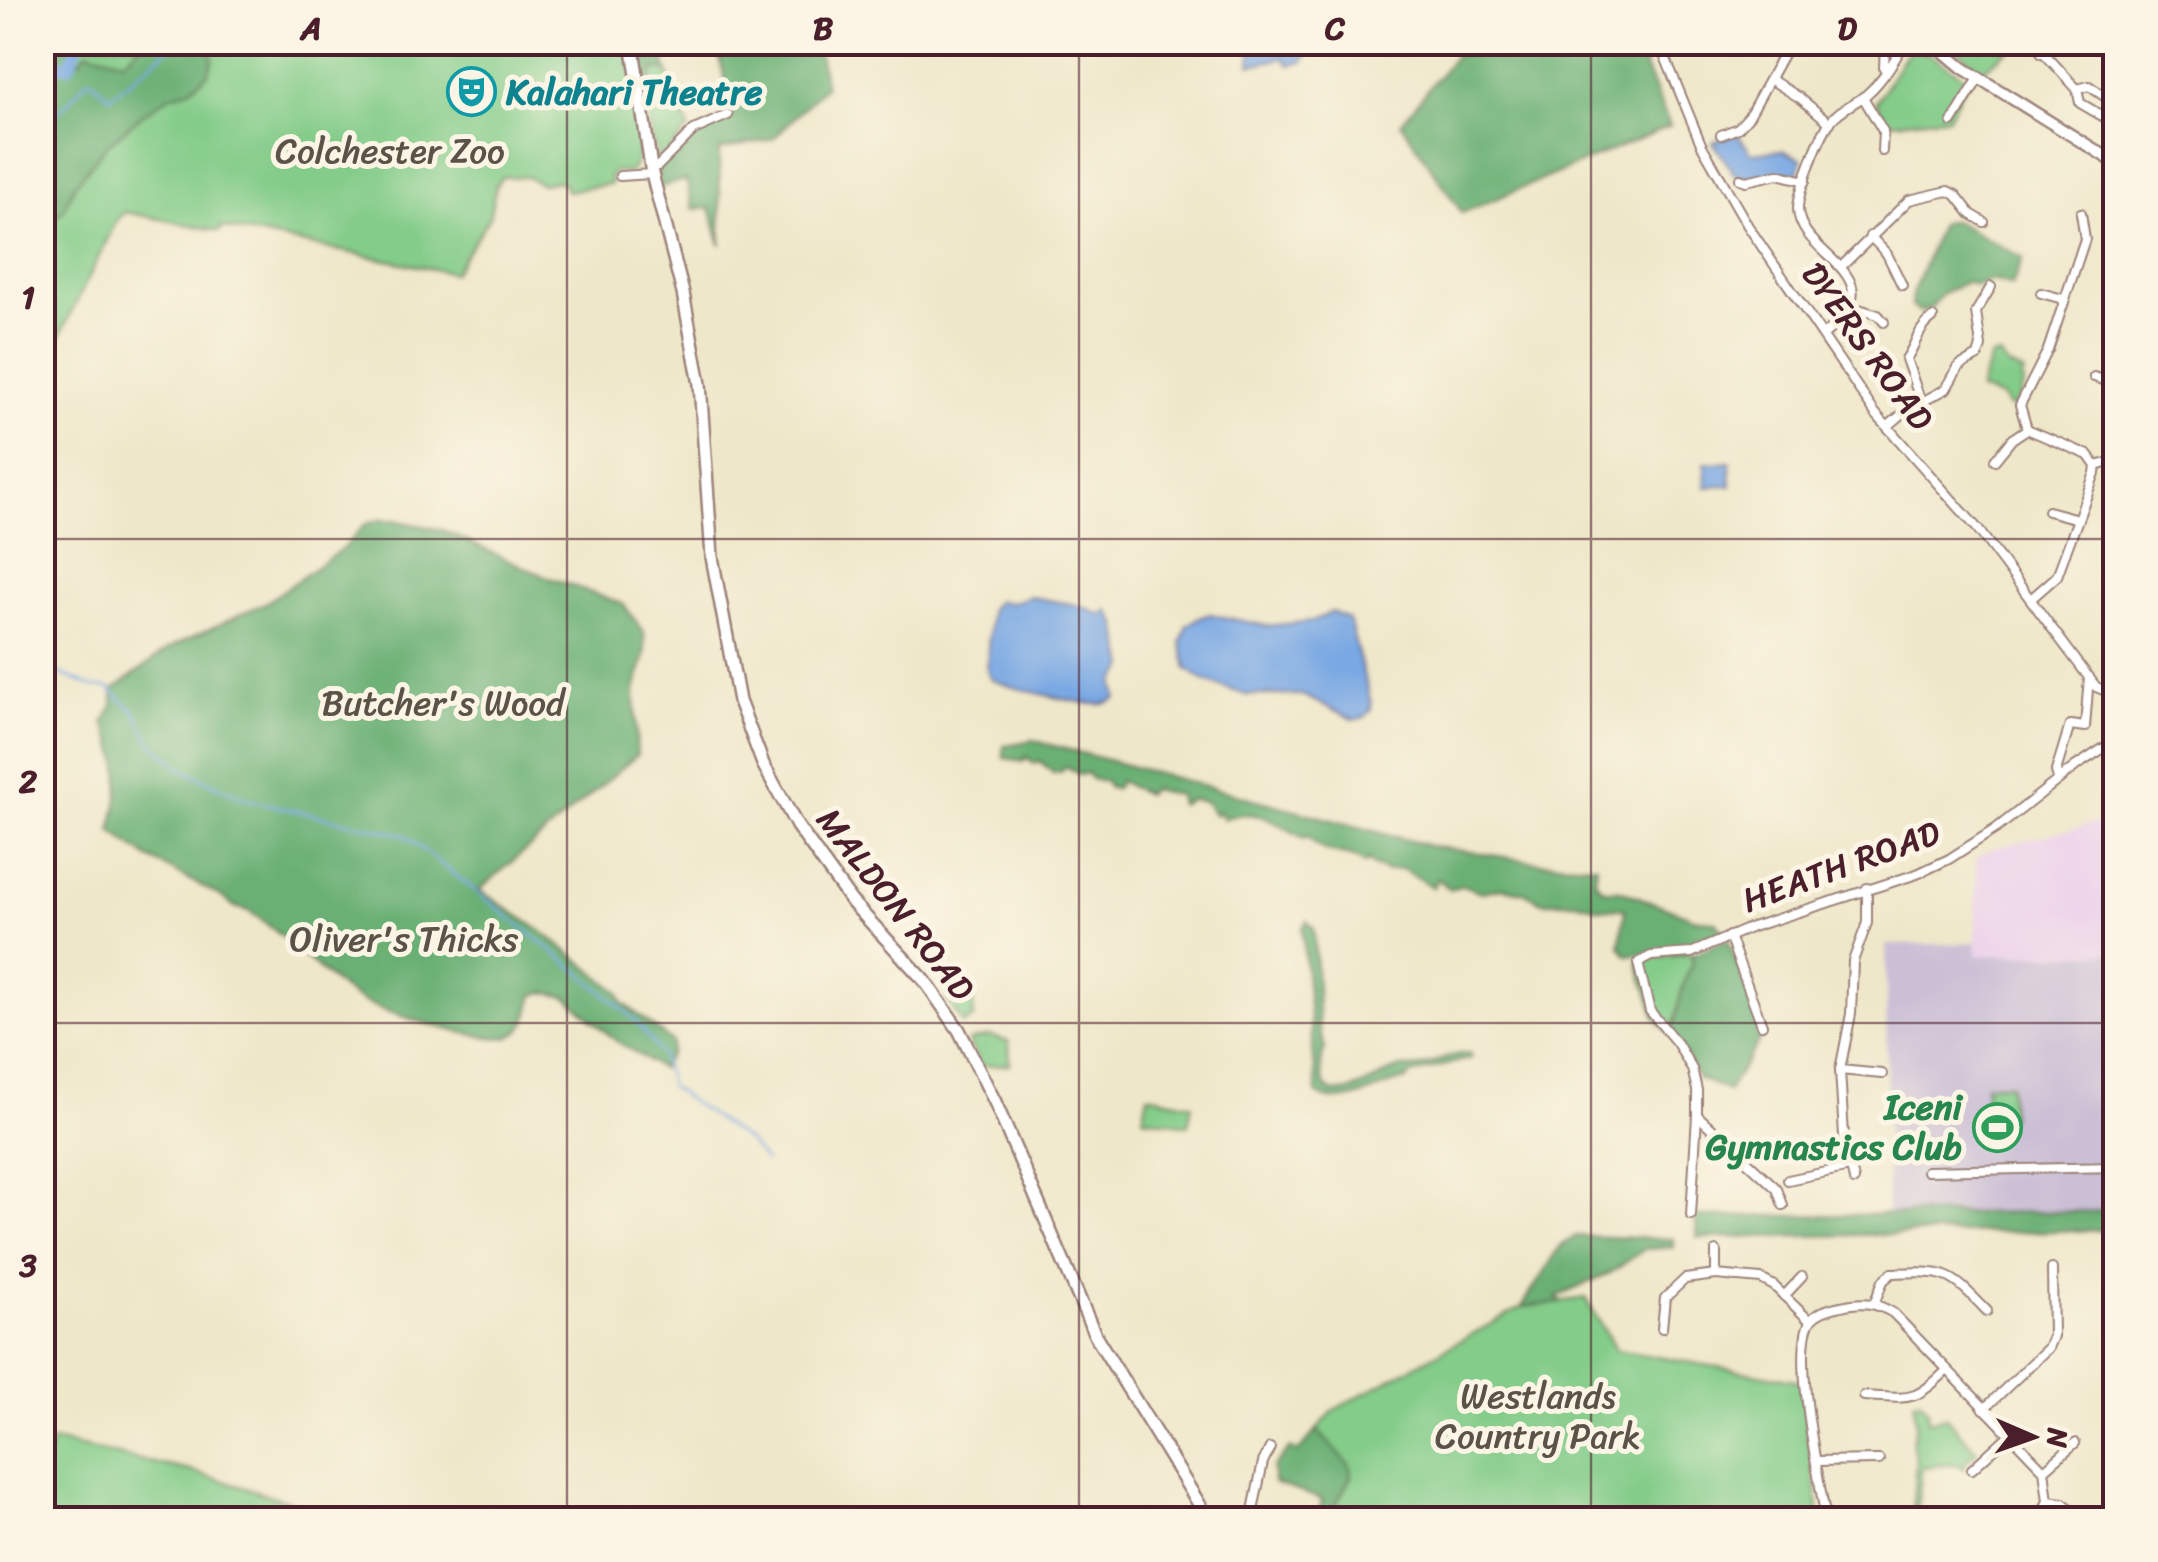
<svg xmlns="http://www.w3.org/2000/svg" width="2158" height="1562" viewBox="0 0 2158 1562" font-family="Sriracha,sans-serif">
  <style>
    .built { fill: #ebd1eb }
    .industrial { fill: #cbbfd5 }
    .green { fill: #83cc89; stroke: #66765a; stroke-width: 2.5 }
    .forest { fill: #6ab075; stroke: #5a6850; stroke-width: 2.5 }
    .water { fill: #79a8e3; stroke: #626487; stroke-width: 2.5 }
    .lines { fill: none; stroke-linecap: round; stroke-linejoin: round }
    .stream { stroke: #79a8e3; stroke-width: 2.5 }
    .river { stroke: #79a8e3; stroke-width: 12 }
    .minor-casing { stroke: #9c837a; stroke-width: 12 }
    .tertiary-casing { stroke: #9c837a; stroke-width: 15 }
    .secondary-casing { stroke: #9c837a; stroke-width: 16 }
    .minor { stroke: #fff; stroke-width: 8 }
    .tertiary { stroke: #fff; stroke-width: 10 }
    .secondary { stroke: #fff; stroke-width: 11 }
    .grid { fill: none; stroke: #4a1f2b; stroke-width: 2.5; stroke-opacity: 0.55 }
    .labels { text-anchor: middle; stroke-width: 10; stroke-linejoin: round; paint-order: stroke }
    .culture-label { font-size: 35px; font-weight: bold; fill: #0d838f; stroke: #fcf5e5; text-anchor: start }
    .park-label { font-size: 35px; fill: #5b5347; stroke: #fcf5e5 }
    .street-label { font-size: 35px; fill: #4a1f2b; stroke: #fcf5e5 }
    .leisure-label { font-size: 35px; font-weight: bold; fill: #27864d; stroke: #fcf5e5; text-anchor: end }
    .neatline { fill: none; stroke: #4a1f2b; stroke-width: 4 }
    .grid-label { font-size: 32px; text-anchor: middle; font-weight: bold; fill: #4a1f2b }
  </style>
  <rect width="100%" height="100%" fill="#fcf5e5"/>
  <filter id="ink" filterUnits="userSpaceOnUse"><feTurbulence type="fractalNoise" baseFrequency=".01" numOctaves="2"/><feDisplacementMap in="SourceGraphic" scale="20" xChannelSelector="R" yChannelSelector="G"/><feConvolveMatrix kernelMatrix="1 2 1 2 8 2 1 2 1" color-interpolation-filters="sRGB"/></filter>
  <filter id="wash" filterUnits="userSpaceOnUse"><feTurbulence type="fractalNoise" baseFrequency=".0048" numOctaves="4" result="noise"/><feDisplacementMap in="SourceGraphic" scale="40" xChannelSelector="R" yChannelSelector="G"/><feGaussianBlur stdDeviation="2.25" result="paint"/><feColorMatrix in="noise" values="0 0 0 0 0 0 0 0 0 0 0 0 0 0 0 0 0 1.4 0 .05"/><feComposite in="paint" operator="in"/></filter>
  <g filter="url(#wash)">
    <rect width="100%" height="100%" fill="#efe7c9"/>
    <path class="built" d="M2115 818V953L1976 956V858L1991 849Z"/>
    <path class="industrial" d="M1976 943 1977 956 2115 953V1211L1887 1213 1886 945Z"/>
    <g class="green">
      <path d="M43 43H627C632 70 652 155 629 173L615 171 610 176 611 184 566 191 565 184 558 181 542 184 527 177H502L496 185 489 218 453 273 220 227V231L125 212 117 220 43 370V230L64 209 43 175Z"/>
      <path d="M1949 43H2018L1982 71Z"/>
      <path d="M1913 49 1930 54 1968 79 1948 117C1925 118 1907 123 1885 122L1876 102 1905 55Z"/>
      <path d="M653 69 667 70 689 129 660 160C645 134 648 97 653 69Z"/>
      <path d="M2000 356 2008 367 2024 373 2021 380 2024 382 2017 407H2008L2002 398 1979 390 1991 357Z"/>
      <path d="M1691 953 1693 964C1680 984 1679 1010 1670 1034L1656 1019 1638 963 1642 959Z"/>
      <path d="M972 988 974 1017 963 1024 946 998Z"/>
      <path d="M990 1036 1009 1042 1010 1064 981 1066 968 1041Z"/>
      <rect x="1985" y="1084" width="25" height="33"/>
      <path d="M1148 1095 1192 1104 1188 1125 1143 1117Z"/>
      <path d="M1585 1298 1616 1350 1801 1381 1820 1517 1335 1519 1331 1513 1351 1477 1350 1467 1317 1430 1334 1410 1522 1307Z"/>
      <path d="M1920 1400 1928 1409V1421L1946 1417 1977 1451 1964 1464 1965 1469 1957 1464 1922 1467 1916 1519H1912L1916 1462 1912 1442 1916 1425 1914 1401Z"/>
      <path d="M53 1441 191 1471 346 1519H43V1471Z"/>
    </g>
    <g class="forest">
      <path d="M1634 42 1670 126 1462 213 1401 123 1465 43Z"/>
      <path d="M142 43H206L213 58 208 74 189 90 171 95 142 115 104 148 74 186 64 209 43 230V60L59 44 73 47 79 61 87 51 124 60Z"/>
      <path d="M639 43H660L667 70 653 69 648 97Z"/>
      <path d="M716 43H817L825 86 773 139 719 150 721 245 710 208 693 209 686 180 660 187 657 169 696 133 733 114Z"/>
      <path d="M1946 221H1954L2023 258 2012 286 1993 280 1976 286 1966 282 1943 293 1931 308 1921 312 1911 306 1912 294 1940 224Z"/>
      <path d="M377 520H394L442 530 544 576 623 604 644 632 645 655 635 691 637 755 479 890 540 930 583 963 619 992 622 1002 672 1042 670 1053 661 1069 615 1040 567 997 544 992 534 995C530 1008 527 1029 514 1035 492 1047 372 1010 351 995 315 969 286 936 249 911L235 907 222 897 147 857 111 831C121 788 126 765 104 723L113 705V690L171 647 267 602 346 546 364 525Z"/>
      <path d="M1032 740 1430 846 1538 862 1597 865 1595 882 1605 890H1620L1694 918 1716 922 1725 933 1683 951 1627 955 1620 946 1625 909 1598 908 1576 902H1543L1523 892 1503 888 1481 892 1463 885 1450 889 1438 879 1433 887 1402 869 1386 871 1372 865 1369 859 1365 864C1343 847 1330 861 1307 836L1303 838C1277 822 1254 806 1223 819L1220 812 1215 815 1205 802 1191 799 1180 805 1178 795 1151 789 1146 794 1119 781 1116 788H1109L1105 781 1091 779 1087 773 1079 775 1066 766 1061 772 1053 773 1040 761 1034 763 1026 757 1023 761 1004 758V746Z"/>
      <path d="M1307 921 1314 929 1319 1030 1325 1049C1321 1058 1320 1070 1323 1080 1332 1112 1383 1072 1400 1068 1407 1067 1416 1069 1423 1066 1439 1062 1452 1053 1469 1053L1471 1058 1411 1075 1406 1080C1378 1085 1345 1111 1317 1094L1302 929Z"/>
      <path d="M1728 939 1763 1034 1728 1091 1698 1078 1671 1031C1680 1009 1680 984 1693 964L1691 955Z"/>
      <path d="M2115 1211V1230L1698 1238 1695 1217Z"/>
      <path d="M1576 1236 1673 1239 1674 1247 1645 1249 1612 1272 1557 1297 1561 1303 1522 1307 1560 1247Z"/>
      <path d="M1317 1430 1350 1466 1351 1476 1331 1513 1335 1519H1318L1322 1499 1273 1483V1468L1290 1448 1298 1452Z"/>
    </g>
    <g class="water">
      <path d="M1251 43V42L1370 43C1342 59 1338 55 1309 51L1303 62 1289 65 1284 58 1251 65Z"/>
      <path d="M1733 134 1739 136 1751 153 1782 150 1802 159 1798 172 1749 178 1735 175 1713 142Z"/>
      <path d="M1730 462 1731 486 1706 487 1705 463Z"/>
      <path d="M1029 596C1054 603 1078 601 1101 615L1109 610 1117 624 1126 667 1114 683 1117 698C1110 702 1111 703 1103 704 1086 706 1006 687 991 679L987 670 990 609 997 601 1012 603Z"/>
      <path d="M1332 612 1349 620 1371 703V710L1365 717 1355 720 1302 695H1246L1203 680 1187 669 1181 642 1187 625 1199 618 1210 614 1267 626 1313 621Z"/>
    </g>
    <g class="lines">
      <g class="stream">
        <path d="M42 117 62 109 89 78 110 97 172 46"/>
        <path d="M42 666 93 687 109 688 135 712 152 743 182 769 245 799 404 835 582 974 634 1019 661 1054 670 1087 749 1142 765 1162"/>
      </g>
      <path class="river" d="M42 64 69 66 79 42"/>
    </g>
  </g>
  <g filter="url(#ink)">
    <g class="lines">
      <defs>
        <g id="minor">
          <path d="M1659 42 1701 144 1748 226 1875 413 1977 528 2096 687 2116 695"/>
          <path d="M2034 42 2077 89 2080 103 2116 124"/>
          <path d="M2042 53 2055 42"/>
          <path d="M1884 68 1885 42"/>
          <path d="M1770 79 1800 98 1830 123"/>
          <path d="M2077 89 2089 86 2116 104"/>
          <path d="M1863 97 1883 131 1882 151"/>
          <path d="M1952 122 1979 78"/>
          <path d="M1721 135 1738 128 1749 116 1790 42"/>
          <path d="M651 167 658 166 694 130 728 115"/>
          <path d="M620 176 652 174"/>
          <path d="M1740 179 1746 181 1778 174 1805 181"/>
          <path d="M1870 236 1887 254 1902 285"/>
          <path d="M1842 266 1909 200 1948 191 1956 195 1971 214 1984 222"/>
          <path d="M2041 293 2063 299"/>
          <path d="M1849 306 1878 315 1884 322"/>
          <path d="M1823 335C1902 274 1799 258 1798 209 1798 190 1819 138 1830 122 1839 109 1855 104 1867 94 1882 81 1894 61 1904 44"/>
          <path d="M2094 377 2116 384"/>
          <path d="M1921 402 1906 359C1916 345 1918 328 1933 318"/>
          <path d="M1887 427 1907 410 1946 389 1959 366 1978 356 1981 346 1976 312 1991 287"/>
          <path d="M1995 460 2012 439 2027 429"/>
          <path d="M2096 466 2116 460"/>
          <path d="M2048 511 2078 519"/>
          <path d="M2032 598 2057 576 2095 473 2096 466 2088 455 2027 429 2020 405 2048 350 2085 239 2081 213"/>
          <path d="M2058 779 2056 771 2070 725 2085 727 2089 677"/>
          <path d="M1729 936 1762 1025"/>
          <path d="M1840 1070 1882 1074"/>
          <path d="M1927 1171 2116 1167"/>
          <path d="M1788 1180 1850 1167"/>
          <path d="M1854 1180 1844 1136 1840 1070 1851 1014 1853 961 1867 923V888"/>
          <path d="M1783 1205 1777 1189 1697 1115V1090L1692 1069 1677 1043 1650 1011 1638 963 1651 956 1691 953 1752 927 1917 874 1949 859 1997 828 2076 766 2116 740"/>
          <path d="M1691 1215 1697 1115"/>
          <path d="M1716 1275V1251"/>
          <path d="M1784 1296 1802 1277"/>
          <path d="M1874 1304 1883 1281 1892 1273C1947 1271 1949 1271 1987 1311"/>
          <path d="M1662 1328 1665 1298 1685 1279 1716 1275 1761 1279 1774 1286 1810 1321"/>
          <path d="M1864 1396C1909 1398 1913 1404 1946 1371"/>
          <path d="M1984 1409 2048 1348 2053 1336 2052 1269"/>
          <path d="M1816 1461 1879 1460"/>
          <path d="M1972 1469 2008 1436"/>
          <path d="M2044 1470 2075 1443"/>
          <path d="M2048 1501 2063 1503 2085 1520"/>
          <path d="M1251 1520 1263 1462 1270 1448"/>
          <path d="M1826 1520C1820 1483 1790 1344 1812 1319 1819 1311 1831 1308 1841 1306 1861 1301 1875 1302 1893 1313L2044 1470 2048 1501 2038 1520"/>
        </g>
        <g id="tertiary">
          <path d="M1885 42 1896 46 1906 42"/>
          <path d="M1932 42 1963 68 2116 163"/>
        </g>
        <path id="secondary" d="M632 42 652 174 683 293 700 384 712 557 739 701 763 764 797 826 851 901 925 981 959 1030 995 1102 1095 1335 1209 1520"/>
      </defs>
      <use href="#minor" class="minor-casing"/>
      <use href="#tertiary" class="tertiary-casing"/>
      <use href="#secondary" class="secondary-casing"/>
      <use href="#minor" class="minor"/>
      <use href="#tertiary" class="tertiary"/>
      <use href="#secondary" class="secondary"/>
    </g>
  </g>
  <path class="grid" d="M567 42V1520M1079 42V1520M1591 42V1520M42 539H2116M42 1023H2116"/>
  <defs>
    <symbol id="theatre-ring" viewBox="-11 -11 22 22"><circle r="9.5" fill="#fcf5e5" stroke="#0f9aa8" stroke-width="1.5"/><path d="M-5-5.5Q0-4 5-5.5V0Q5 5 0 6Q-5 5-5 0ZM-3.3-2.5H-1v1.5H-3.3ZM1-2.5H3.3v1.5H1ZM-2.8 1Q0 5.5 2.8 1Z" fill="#0f9aa8"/></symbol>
    <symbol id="stadium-ring" viewBox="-11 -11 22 22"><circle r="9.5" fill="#fcf5e5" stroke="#2e9e5b" stroke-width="1.5"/><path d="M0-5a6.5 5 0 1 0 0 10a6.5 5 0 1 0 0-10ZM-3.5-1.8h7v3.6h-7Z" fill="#2e9e5b"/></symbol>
  </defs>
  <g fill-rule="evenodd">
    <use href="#theatre-ring" x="444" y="64" width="55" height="55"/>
    <use href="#stadium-ring" x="1970" y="1100" width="55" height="55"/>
  </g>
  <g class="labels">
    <g class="culture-label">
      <text x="506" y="104">Kalahari Theatre</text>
    </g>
    <g class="park-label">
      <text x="390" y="163">Colchester Zoo</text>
      <text x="443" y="715">Butcher's Wood</text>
      <text x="404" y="951">Oliver's Thicks</text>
      <text x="1538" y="1408">Westlands<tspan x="1538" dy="40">Country Park</tspan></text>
    </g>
    <g class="street-label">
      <text transform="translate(1868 346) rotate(54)" y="12">DYERS ROAD</text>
      <text transform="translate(1841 866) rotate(-20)" y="12">HEATH ROAD</text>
      <text transform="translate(896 904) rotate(52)" y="12">MALDON ROAD</text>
    </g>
    <g class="leisure-label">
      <text x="1962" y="1119">Iceni<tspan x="1962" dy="40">Gymnastics Club</tspan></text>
    </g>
  </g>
  <rect width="2158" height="1562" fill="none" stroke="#fcf5e5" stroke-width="110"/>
  <g transform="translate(2033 1437) rotate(92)" stroke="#fcf5e5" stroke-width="8" paint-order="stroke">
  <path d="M0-8L18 38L0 25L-18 38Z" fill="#4a1f2b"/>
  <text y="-15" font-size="28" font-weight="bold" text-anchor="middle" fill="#4a1f2b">N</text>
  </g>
  <rect x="55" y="55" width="2048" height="1452" class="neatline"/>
  <g class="grid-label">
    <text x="311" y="39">A</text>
    <text x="823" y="39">B</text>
    <text x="1335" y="39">C</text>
    <text x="1847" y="39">D</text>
    <text x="28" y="308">1</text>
    <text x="28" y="792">2</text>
    <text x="28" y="1276">3</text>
  </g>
</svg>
